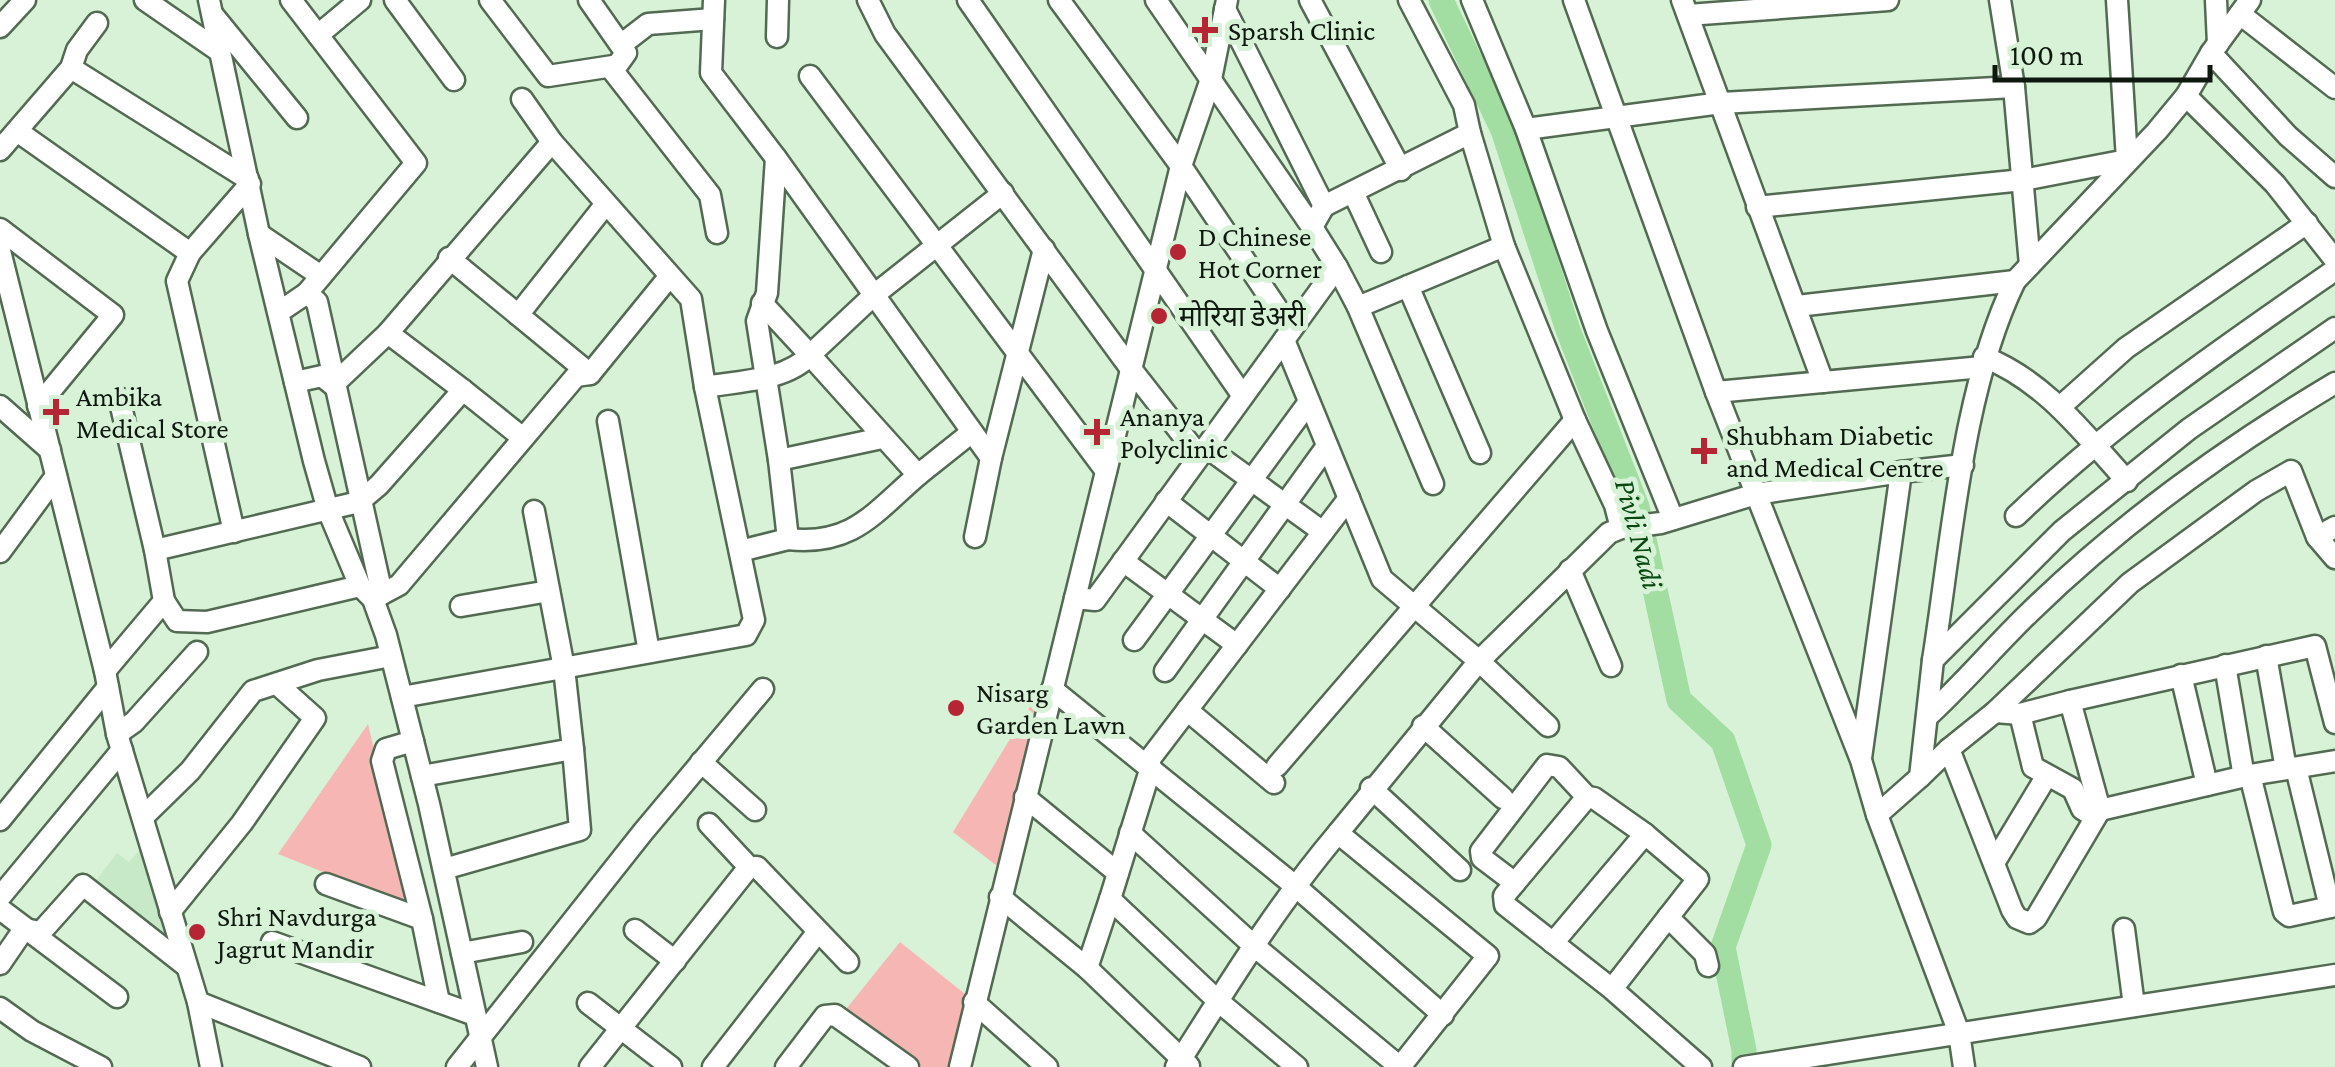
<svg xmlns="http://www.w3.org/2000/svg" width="2335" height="1067" viewBox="0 0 2335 1067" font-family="'Crimson Pro','Noto Sans Devanagari',serif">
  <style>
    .built { fill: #c8e9c7 }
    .green { fill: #f6b7b4 }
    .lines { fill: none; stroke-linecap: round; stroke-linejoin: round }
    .river { stroke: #a2dda2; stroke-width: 25 }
    .minor-casing { stroke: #536a52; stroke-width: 25 }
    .minor { stroke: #fff; stroke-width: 20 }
    .poi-dot { fill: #b62534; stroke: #d7f2d6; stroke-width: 4 }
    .labels { text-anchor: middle; stroke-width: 10; stroke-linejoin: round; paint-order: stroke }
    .poi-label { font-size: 28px; fill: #0f180f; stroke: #d7f2d6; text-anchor: start }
    .water-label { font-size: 30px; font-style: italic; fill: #084811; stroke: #d7f2d6 }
  </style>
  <rect width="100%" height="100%" fill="#d7f2d6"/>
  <path class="built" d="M144 846 170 946 92 886 117 853 129 862Z"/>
  <g class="green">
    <path d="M1050 674 1001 869 953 832Z"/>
    <path d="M368 724 411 907 278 854Z"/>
    <path d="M900 942 970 998 954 1067H922L847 1008Z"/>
  </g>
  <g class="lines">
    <path class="river" d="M1441 0 1503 130 1568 330 1637 507 1679 700 1723 741 1759 845 1723 947 1744 1050V1067"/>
    <defs>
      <g id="minor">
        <path d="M145 0 219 51"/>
        <path d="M209 0 259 234 314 461 328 510 360 586 373 599 386 635 429 804 487 1067"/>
        <path d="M291 0 416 163 307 293"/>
        <path d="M395 0 454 80"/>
        <path d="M490 0 548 76 613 66"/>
        <path d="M589 0 626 53 613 71 710 195 717 233"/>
        <path d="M714 0 711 73 776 158 991 458 975 537"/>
        <path d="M868 0 885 34 1131 369 1199 456"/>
        <path d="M968 0 1243 396"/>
        <path d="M1059 0 1181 166 1291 329"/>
        <path d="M1156 0 1312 227"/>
        <path d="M1310 0 1401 170"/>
        <path d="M1472 0 1526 129 1597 331 1673 519"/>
        <path d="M1574 0 1716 392 1861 760 1877 815 1959 1033 1964 1067"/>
        <path d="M1682 0 1823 382"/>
        <path d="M2000 0 2014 87 2030 265"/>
        <path d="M2216 0 2218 44"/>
        <path d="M1225 9 1324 206 1470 133 1464 105 1409 0"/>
        <path d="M2240 14 2335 88"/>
        <path d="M213 15 297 118"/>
        <path d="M1688 15 1888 0"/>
        <path d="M0 27 25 0"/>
        <path d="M318 35 360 0"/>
        <path d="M777 37 778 0"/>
        <path d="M622 44 648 24 713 19"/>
        <path d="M2211 53 2288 136 2335 177"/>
        <path d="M71 68 248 179"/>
        <path d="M810 76 1106 471"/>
        <path d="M2186 96 2275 184 2335 260"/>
        <path d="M1526 129 1721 103 2014 87"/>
        <path d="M17 131 190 253"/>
        <path d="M1470 133 1504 246 1575 420 1615 505 1621 528"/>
        <path d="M0 150 71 68 77 50 97 23"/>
        <path d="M776 158 767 293 757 321 779 460"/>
        <path d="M1353 192 1381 252"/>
        <path d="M1757 207 2023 180 2127 160 2117 0"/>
        <path d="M0 229 113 315 38 406"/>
        <path d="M259 234 321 276"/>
        <path d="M0 251 105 671 117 734 198 1002 211 1067"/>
        <path d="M449 258 590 374"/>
        <path d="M1337 267 1358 307 1433 484"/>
        <path d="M1408 286 1480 453"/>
        <path d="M1797 306 2015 281"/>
        <path d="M1358 307 1504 246"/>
        <path d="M279 312 307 293 317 302 382 594 373 599"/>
        <path d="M518 315 605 205"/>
        <path d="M1284 340 1382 579 1479 661 1548 726"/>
        <path d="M1984 357C2045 381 2084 434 2127 481"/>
        <path d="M295 382 322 376 333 385 388 333 552 142"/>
        <path d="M705 387C739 381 786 381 810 355L762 303"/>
        <path d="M463 390 523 438"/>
        <path d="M1716 392 1982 367"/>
        <path d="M119 398 155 550"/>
        <path d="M0 406 50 450"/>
        <path d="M2060 407 2126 348 2307 223"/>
        <path d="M608 421 649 652"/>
        <path d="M972 432 918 475 810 355 874 295 1003 193"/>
        <path d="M1206 447 1323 532"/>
        <path d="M991 458 1044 249"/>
        <path d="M1901 472 1963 465"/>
        <path d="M1166 501 1280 589"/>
        <path d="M2016 516C2114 422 2224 347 2335 270"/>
        <path d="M234 532 177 281 190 253 250 184"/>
        <path d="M2317 537 2335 558"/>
        <path d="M788 539C852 546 873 514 918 475"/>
        <path d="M740 551 788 539 779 460 882 438"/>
        <path d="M0 552 56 476"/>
        <path d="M1123 561 1237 645"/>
        <path d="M1570 570 1611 666"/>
        <path d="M382 594 399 585 576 376 590 374 669 277"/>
        <path d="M1075 598 1095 600 1337 267 1312 227 1324 206"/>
        <path d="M164 601 177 621 207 622 360 586"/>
        <path d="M461 606 549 591"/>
        <path d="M1134 640 1309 402"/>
        <path d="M2266 656 2286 769"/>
        <path d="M1933 660C1952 540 1962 390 2015 281L2157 131 2186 96 2211 53 2250 0"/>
        <path d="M2225 665 2244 777"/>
        <path d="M105 671 164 601 155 550 359 502 379 485 463 390 388 333"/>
        <path d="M1165 671 1327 446"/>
        <path d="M2181 675 2207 785"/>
        <path d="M1052 689 1294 885 1443 1015"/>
        <path d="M402 697 746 635 754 620 705 387 691 299 552 142 522 99"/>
        <path d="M2070 701 2315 646 2335 723"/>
        <path d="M1187 710 1274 783"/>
        <path d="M1995 712 2020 714 2070 701 2100 810 2250 775 2335 761"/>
        <path d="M2020 714 2033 767 2073 789 2082 809 2095 817"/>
        <path d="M1927 717C1963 684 1994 647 2029 613 2120 524 2226 448 2335 383"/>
        <path d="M1423 726 1503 798"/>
        <path d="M117 734 134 722 197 652"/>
        <path d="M413 741 386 749 382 761 422 919"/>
        <path d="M1949 749 2012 910 2017 918 2029 923 2036 918 2100 810"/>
        <path d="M701 762 755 810"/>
        <path d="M1146 764 1349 498"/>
        <path d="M1277 766 1575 420"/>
        <path d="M2296 768 2330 907"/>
        <path d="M2250 775 2284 912 2289 916 2335 906"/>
        <path d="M422 776 573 749 564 668 534 511"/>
        <path d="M1920 777 1949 749 1995 712 2130 583 2256 491 2291 471 2317 537 2335 527"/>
        <path d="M1371 788 1460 870"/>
        <path d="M1025 797 1118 873"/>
        <path d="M1877 815 1920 777 1933 660 2062 531 2189 429 2335 328"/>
        <path d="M143 817 190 771 253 691 318 670 391 656"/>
        <path d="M0 820 108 687"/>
        <path d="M709 824 749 867H757L848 962"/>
        <path d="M1130 833 1253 945 1400 1067 1488 956 1338 833C1276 906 1227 987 1176 1067"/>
        <path d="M1338 833 1479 661 1609 533 1621 528 1661 523 1756 494 1901 472 1861 758"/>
        <path d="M1994 863 2046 777"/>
        <path d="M444 869 580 830 573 749"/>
        <path d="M1515 883 1482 858 1481 851 1547 765 1559 767 1587 797"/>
        <path d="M326 884 422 919 439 1002"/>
        <path d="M0 897 122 750"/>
        <path d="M1000 897 1087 968 1189 1066"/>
        <path d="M1110 899 1151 767"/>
        <path d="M0 909 117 997"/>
        <path d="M170 912 242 823 315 718 277 684"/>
        <path d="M1668 917 1705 954 1708 966"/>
        <path d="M2124 929 2134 1006"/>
        <path d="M635 930 675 961"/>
        <path d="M272 942 475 1015"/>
        <path d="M1553 943 1645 834"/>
        <path d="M462 953 522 942"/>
        <path d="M0 964 24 929 41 932 83 885 186 966"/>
        <path d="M1087 968 1110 899 1218 1001 1297 1067"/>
        <path d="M1612 989 1698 879 1645 834 1594 798 1587 797 1504 896 1505 905 1612 989 1701 1067"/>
        <path d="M198 1002 360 1067"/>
        <path d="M974 1002 1047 1067"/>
        <path d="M588 1003 671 1067"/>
        <path d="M0 1008 32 1031 101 1067"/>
        <path d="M457 1067 643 832 763 689"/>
        <path d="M590 1067 749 867"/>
        <path d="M713 1067 817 933"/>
        <path d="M786 1067 825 1016 835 1015 908 1067"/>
        <path d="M960 1067 1181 166 1211 79 1227 0"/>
        <path d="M1744 1067 2335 975"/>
      </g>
    </defs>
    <use href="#minor" class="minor-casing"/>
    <use href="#minor" class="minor"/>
  </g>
  <g class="poi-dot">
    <path d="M1200 15h10v10h10v10h-10v10h-10v-10h-10v-10h10z"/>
    <circle cx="1178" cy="252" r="10"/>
    <circle cx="1159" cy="316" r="10"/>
    <path d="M51 397h10v10h10v10h-10v10h-10v-10h-10v-10h10z"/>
    <path d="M1092 417h10v10h10v10h-10v10h-10v-10h-10v-10h10z"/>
    <path d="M1699 436h10v10h10v10h-10v10h-10v-10h-10v-10h10z"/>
    <circle cx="956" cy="708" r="10"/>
    <circle cx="197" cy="932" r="10"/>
  </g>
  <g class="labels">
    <g class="poi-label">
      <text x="1228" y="40">Sparsh Clinic</text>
      <text x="1198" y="246">D Chinese<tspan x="1198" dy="32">Hot Corner</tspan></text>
      <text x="1179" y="326">मोरिया डेअरी</text>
      <text x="76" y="406">Ambika<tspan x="76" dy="32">Medical Store</tspan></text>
      <text x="1120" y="426">Ananya<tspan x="1120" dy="32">Polyclinic</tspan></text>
      <text x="1726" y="445">Shubham Diabetic<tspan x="1726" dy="32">and Medical Centre</tspan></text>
      <text x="976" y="702">Nisarg<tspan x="976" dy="32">Garden Lawn</tspan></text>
      <text x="217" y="926">Shri Navdurga<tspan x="217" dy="32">Jagrut Mandir</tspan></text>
    </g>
    <g class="water-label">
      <text transform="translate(1639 534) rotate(75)" y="10">Pivli Nadi</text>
    </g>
  </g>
  <path d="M1995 65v15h215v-15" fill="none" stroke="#0f180f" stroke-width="5"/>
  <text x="2010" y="65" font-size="30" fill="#0f180f" stroke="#d7f2d6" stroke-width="8" paint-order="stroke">100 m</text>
</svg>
